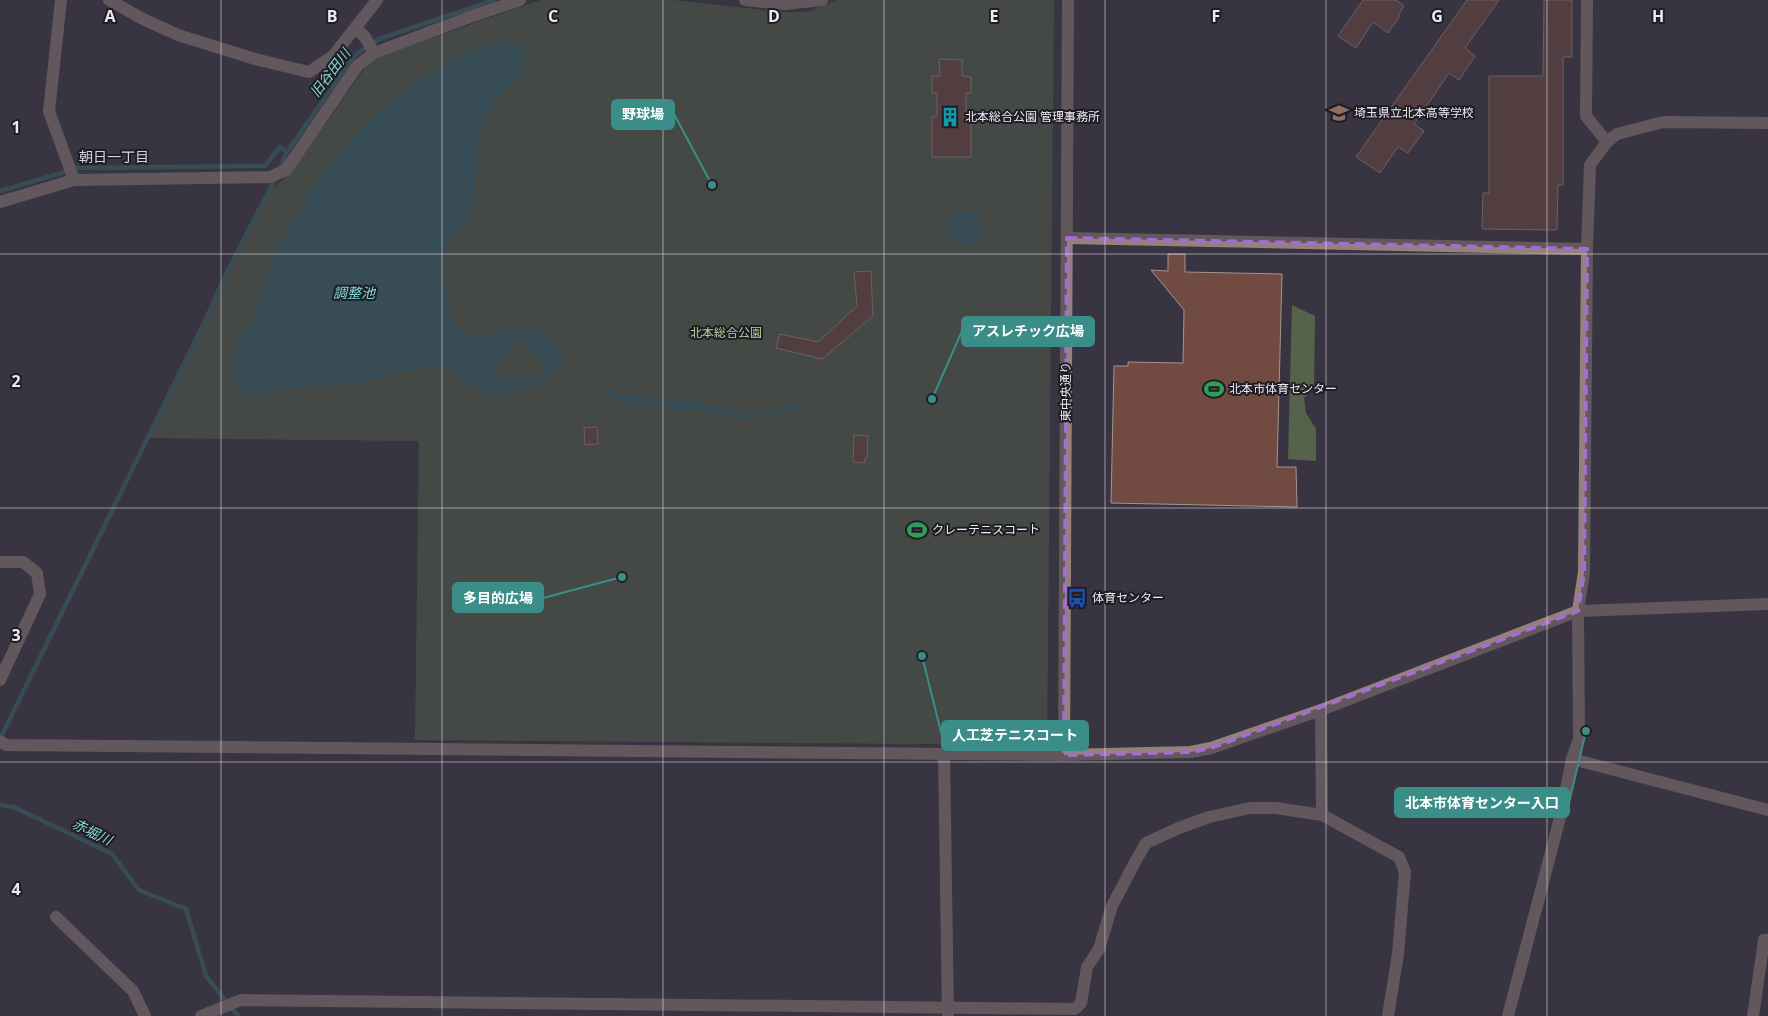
<svg xmlns="http://www.w3.org/2000/svg" width="1768" height="1016" viewBox="0 0 1768 1016" font-family="'Open Sans','Noto Sans JP',sans-serif">
  <style>
    .green { fill: #55634a }
    .water { fill: #36696a; fill-rule: evenodd }
    .lines { fill: none; stroke-linecap: round; stroke-linejoin: round }
    .stream { stroke: #36696a; stroke-width: 4.5 }
    .building { fill: #714a41; stroke: #a69490 }
    .minor { stroke: #94817c; stroke-width: 12 }
    .marked { fill: none; stroke: #a36ed1; stroke-width: 4; stroke-dasharray: 10 6; stroke-linejoin: round }
    .grid { fill: none; stroke: #edeaf2; stroke-width: 1; stroke-opacity: 0.55 }
    .labels { text-anchor: middle; stroke-width: 4; stroke-linejoin: round; paint-order: stroke }
    .poi-label { font-size: 12px; fill: #edeaf2; stroke: #1f1d23; text-anchor: start }
    .park-label { font-size: 12px; fill: #b3d197; stroke: #1f1d23 }
    .street-label { font-size: 12px; fill: #edeaf2; stroke: #1f1d23 }
    .water-label { font-size: 14px; font-style: italic; fill: #81d9da; stroke: #1f1d23 }
    .neighbourhood-label { font-size: 14px; fill: #d8d3e3; stroke: #1f1d23 }
    .grid-label { font-size: 16px; text-anchor: middle; font-weight: bold; fill: #edeaf2; stroke: #1f1d23; stroke-width: 4; stroke-linejoin: round; paint-order: stroke }
    .leader { fill: none; stroke: #3b8d88; stroke-width: 2 }
    .callout-dot { fill: #3b8d88; stroke: #1f1d23; stroke-width: 2 }
    .callout { fill: #3b8d88; stroke: #3b8d88; stroke-width: 2 }
    .callout-label { font-size: 14px; text-anchor: middle; font-weight: bold; fill: #fff }
  </style>
  <rect width="100%" height="100%" fill="#383441"/>
  <g class="green">
    <path d="M541 0H673L782 12H807L837 0H1054L1047 745 415 740 419 441 150 438 204 323 271 189 284 179 329 119 367 65 382 55Z"/>
    <path d="M1292 305 1315 316 1314 387 1304 398 1306 413 1316 429V461L1288 459Z"/>
  </g>
  <g class="water">
    <path d="M513 41C522 45 527 51 525 62 521 83 497 95 487 114 471 142 482 181 471 212 465 228 450 241 441 256L446 260 445 263 440 262 441 283 450 299 449 317 472 337H488L503 327 536 330 549 336 560 350 565 363C558 370 549 379 540 384 525 391 495 398 479 390 459 379 453 360 425 367 395 374 366 382 336 386 323 388 311 385 298 387 283 390 261 399 245 392 239 389 235 383 233 377 223 350 248 332 257 310 264 294 264 277 271 262 312 178 357 115 440 67 463 53 486 42 513 41ZM519 341H525L539 357 545 369 538 379 496 376 494 372 501 357Z"/>
    <circle cx="965" cy="228" r="17"/>
    <path d="M599 385 620 394 650 397 675 402 694 401 746 414H765L784 409 787 403 792 400 797 406 795 410 781 414 746 419 734 418 701 410 681 412 650 405 632 406 598 389Z"/>
  </g>
  <g class="lines">
    <g class="stream">
      <path d="M279 170 287 152 355 55 379 39 494 0"/>
      <path d="M0 191 78 168 265 166 280 147 287 152"/>
      <path d="M0 739 204 323 228 270 275 179"/>
      <path d="M0 805 14 807 112 854 139 890 186 909 206 976 238 1016"/>
    </g>
  </g>
  <g class="building">
    <path d="M1363 0H1396L1404 6 1398 15 1400 16 1388 33 1373 22 1356 48 1338 36Z"/>
    <path d="M1467 0H1499L1465 48 1475 56 1459 80 1449 73 1414 124 1424 131 1408 153 1398 147 1380 173 1356 157Z"/>
    <path d="M1544 0H1572V57H1563V185H1558L1557 230 1482 229 1483 193H1489V76H1543Z"/>
    <path d="M939 59 962 60V76L971 77V93H966V117H971V157H932V117L937 116V93H932V76H940Z"/>
    <path d="M1168 254H1185V272L1282 274 1277 467H1296L1297 507 1111 503 1114 366H1128V362L1183 363 1184 310 1151 270 1168 271Z"/>
    <path d="M871 271 873 316 822 359 776 348 780 334 818 342 857 306 854 272Z"/>
    <path d="M597 427 598 444 585 445 584 428Z"/>
    <path d="M854 435 868 436 867 458H865V463L853 462Z"/>
  </g>
  <g class="lines">
    <g class="minor">
      <path d="M61 0 49 111 74 180"/>
      <path d="M109 0 143 19 178 35 255 59 309 72 333 56 377 0"/>
      <path d="M745 0 785 4 822 0"/>
      <path d="M1587 0 1586 116 1607 142"/>
      <path d="M356 28 365 37 374 53"/>
      <path d="M0 202 74 180 270 177 286 170 358 65 374 53 467 18 520 0"/>
      <path d="M1067 238 1587 249"/>
      <path d="M0 562H23L37 573 40 594 0 680"/>
      <path d="M1321 710 1322 815"/>
      <path d="M0 741 6 745 1064 755 1191 752 1211 748 1321 710 1578 611 1768 604"/>
      <path d="M944 753 948 1016"/>
      <path d="M1064 755 1068 0"/>
      <path d="M1572 759 1768 810"/>
      <path d="M56 917 133 991 145 1016"/>
      <path d="M201 1016 241 1000 1075 1009 1081 1003 1087 967 1099 949 1112 906 1135 862 1146 843 1179 828 1209 817 1250 808H1276L1322 815 1399 857 1405 872 1398 954 1388 1016"/>
      <path d="M1508 1016 1562 810 1572 759 1579 739 1578 611 1584 572 1587 249 1590 165 1607 142 1617 134 1663 122 1768 123"/>
      <path d="M1753 1016 1764 940H1768"/>
    </g>
  </g>
  <path d="M0 0H1768V1016H0ZM1067 238 1587 249 1584 572 1578 611 1211 748 1191 752 1064 755Z" fill="#383441" fill-opacity=".55" fill-rule="evenodd"/>
  <path class="marked" d="M1067 238 1587 249 1584 572 1578 611 1211 748 1191 752 1064 755Z"/>
  <path class="grid" d="M221 0V1016M442 0V1016M663 0V1016M884 0V1016M1105 0V1016M1326 0V1016M1547 0V1016M0 254H1768M0 508H1768M0 762H1768"/>
  <defs>
    <symbol id="school-bare" viewBox="-9 -9 18 18"><path d="M0-5L7-2L0 1L-7-2ZM-4 1L0 2.5L4 1V4Q0 6-4 4Z" fill="#8d6e63" stroke="#1f1d23" stroke-width="2.5" paint-order="stroke"/></symbol>
    <symbol id="building-bare" viewBox="-9 -9 18 18"><path d="M-4-6H4V6H1V3H-1V6H-4ZM-2.5-4.3h1.7v1.8h-1.7ZM.8-4.3h1.7v1.8H.8ZM-2.5-1h1.7V.8h-1.7ZM.8-1h1.7V.8H.8Z" fill="#0f9aa8" stroke="#1f1d23" stroke-width="2.5" paint-order="stroke"/></symbol>
    <symbol id="stadium-bare" viewBox="-9 -9 18 18"><path d="M0-5a6.5 5 0 1 0 0 10a6.5 5 0 1 0 0-10ZM-3.5-1.8h7v3.6h-7Z" fill="#2e9e5b" stroke="#1f1d23" stroke-width="2.5" paint-order="stroke"/></symbol>
    <symbol id="bus-bare" viewBox="-9 -9 18 18"><path d="M-5-6H5V4H4V6H2V4H-2V6H-4V4H-5ZM-3.5-4V0h7V-4ZM-3.5 1.2v1.5H-2V1.2ZM2 1.2v1.5H3.5V1.2Z" fill="#1a4fb4" stroke="#1f1d23" stroke-width="2.5" paint-order="stroke"/></symbol>
  </defs>
  <g fill-rule="evenodd">
    <use href="#school-bare" x="1325" y="99" width="28" height="28"/>
    <use href="#building-bare" x="936" y="103" width="28" height="28"/>
    <use href="#stadium-bare" x="1200" y="375" width="28" height="28"/>
    <use href="#stadium-bare" x="903" y="516" width="28" height="28"/>
    <use href="#bus-bare" x="1063" y="584" width="28" height="28"/>
  </g>
  <g class="labels">
    <g class="poi-label">
      <text x="1354" y="117">埼玉県立北本高等学校</text>
      <text x="965" y="121">北本総合公園 管理事務所</text>
      <text x="1229" y="393">北本市体育センター</text>
      <text x="932" y="534">クレーテニスコート</text>
      <text x="1092" y="602">体育センター</text>
    </g>
    <g class="park-label">
      <text x="726" y="337">北本総合公園</text>
    </g>
    <g class="street-label">
      <text transform="translate(1066 392) rotate(-90)" y="4">東中央通り</text>
    </g>
    <g class="water-label">
      <text transform="translate(330 73) rotate(-53)" y="5">旧谷田川</text>
      <text x="354" y="298">調整池</text>
      <text transform="translate(92 832) rotate(26)" y="5">赤堀川</text>
    </g>
    <g class="neighbourhood-label">
      <text x="114" y="162">朝日一丁目</text>
    </g>
  </g>
  <g class="grid-label">
    <text x="110" y="22">A</text>
    <text x="332" y="22">B</text>
    <text x="553" y="22">C</text>
    <text x="774" y="22">D</text>
    <text x="994" y="22">E</text>
    <text x="1216" y="22">F</text>
    <text x="1437" y="22">G</text>
    <text x="1658" y="22">H</text>
    <text x="16" y="133">1</text>
    <text x="16" y="387">2</text>
    <text x="16" y="641">3</text>
    <text x="16" y="895">4</text>
  </g>
  <path class="leader" d="M712 185L674 114M932 399L962 331M622 577L543 598M922 656L942 736M1586 731L1569 803"/>
  <g class="callout-dot">
    <circle cx="712" cy="185" r="5"/>
    <circle cx="932" cy="399" r="5"/>
    <circle cx="622" cy="577" r="5"/>
    <circle cx="922" cy="656" r="5"/>
    <circle cx="1586" cy="731" r="5"/>
  </g>
  <g class="callout">
    <rect x="612" y="100" width="62" height="29" rx="5"/>
    <rect x="962" y="317" width="132" height="29" rx="5"/>
    <rect x="453" y="583" width="90" height="29" rx="5"/>
    <rect x="942" y="721" width="146" height="29" rx="5"/>
    <rect x="1395" y="788" width="174" height="29" rx="5"/>
  </g>
  <g class="callout-label">
    <text x="643" y="119">野球場</text>
    <text x="1028" y="336">アスレチック広場</text>
    <text x="498" y="603">多目的広場</text>
    <text x="1015" y="740">人工芝テニスコート</text>
    <text x="1482" y="808">北本市体育センター入口</text>
  </g>
</svg>
